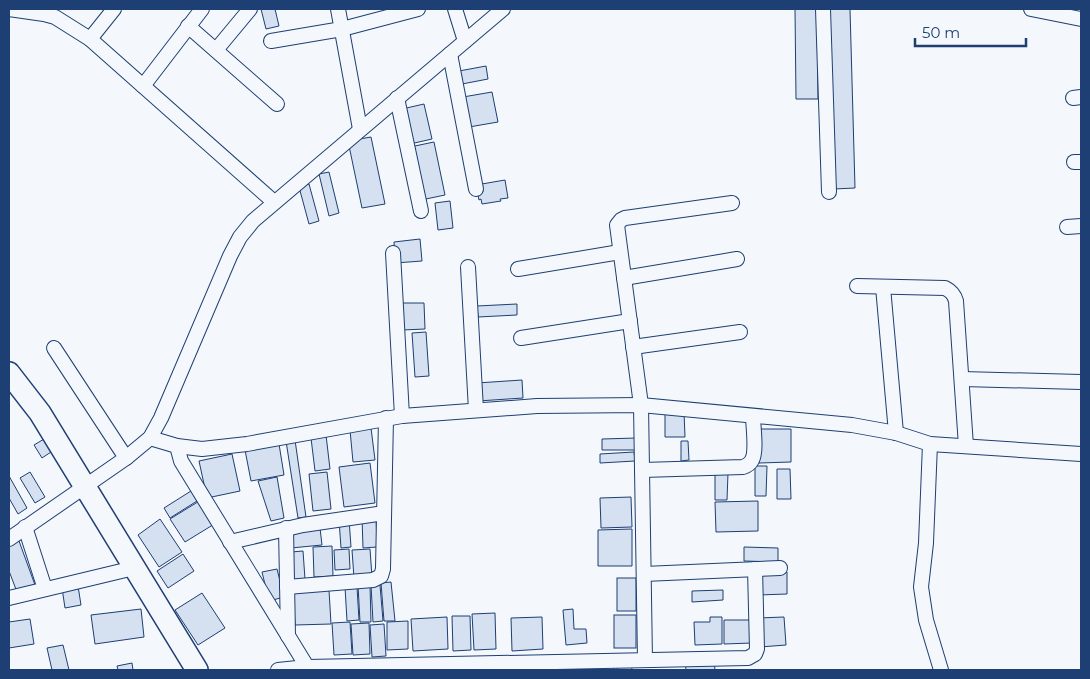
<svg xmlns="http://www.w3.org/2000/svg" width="1090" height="679" viewBox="0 0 1090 679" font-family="Montserrat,sans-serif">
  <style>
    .building { fill: #d5e0f0; stroke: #1d3f73 }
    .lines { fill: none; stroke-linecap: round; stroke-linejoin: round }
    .minor-casing { stroke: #1d3f73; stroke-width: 16 }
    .primary-casing { stroke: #1d3f73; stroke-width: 24 }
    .minor { stroke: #f4f7fb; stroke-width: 14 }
    .primary { stroke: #f4f7fb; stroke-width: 21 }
  </style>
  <rect width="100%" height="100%" fill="#f4f7fb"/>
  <g class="building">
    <path d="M261 9H275L279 26 266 29Z"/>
    <path d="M795 9H817L818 99H796Z"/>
    <path d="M830 9H850L855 188 834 189Z"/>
    <path d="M486 66 488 79 462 84 459 71Z"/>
    <path d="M492 92 498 122 469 127 463 97Z"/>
    <path d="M424 104 432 139 410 144 402 109Z"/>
    <path d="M371 137 385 204 362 208 348 141Z"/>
    <path d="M434 142 445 195 421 200 410 147Z"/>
    <path d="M329 172 339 213 329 216 319 174Z"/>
    <path d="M505 180 508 198 500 199 501 201 482 204 481 199 479 200 476 185Z"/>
    <path d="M309 184 319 221 309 224 299 187Z"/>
    <path d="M450 201 453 228 438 230 435 203Z"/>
    <path d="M420 239 422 261 395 263 394 242Z"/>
    <path d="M401 303H424L425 329 402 330Z"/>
    <path d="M517 304V315L478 317 477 306Z"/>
    <path d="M426 332 429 376 415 377 412 333Z"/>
    <path d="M522 380 523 398 478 401 477 383Z"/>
    <path d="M665 412H684L685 437H665Z"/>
    <path d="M371 428 375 460 353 462 350 430Z"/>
    <path d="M759 429H791V462L759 463Z"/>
    <path d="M326 435 330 469 315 471 311 438Z"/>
    <path d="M636 438V450H602V439Z"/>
    <path d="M44 439 51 452 42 458 34 445Z"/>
    <path d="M295 440 306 517 298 518 286 441Z"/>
    <path d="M681 441H688L689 460 681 461Z"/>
    <path d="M279 444 284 475 251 481 245 450Z"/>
    <path d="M634 452 635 461 600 463V454Z"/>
    <path d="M232 454 240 491 207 498 199 461Z"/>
    <path d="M370 463 375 503 344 507 339 467Z"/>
    <path d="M755 466H767L766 496H755Z"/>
    <path d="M777 469H790L791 499H777Z"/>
    <path d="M30 472 45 497 35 503 20 478Z"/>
    <path d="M327 472 331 509 313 511 309 474Z"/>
    <path d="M715 472 728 473 727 500H715Z"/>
    <path d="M9 476 27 508 18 514 9 498Z"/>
    <path d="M277 477 284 518 271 521 258 481Z"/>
    <path d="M191 491 197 501 170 518 164 508Z"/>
    <path d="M631 497 632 527 601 528 600 498Z"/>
    <path d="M201 500 216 523 185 542 170 519Z"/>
    <path d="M758 501V531L716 532 715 502Z"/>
    <path d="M362 517H376L377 547 363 548Z"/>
    <path d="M160 519 182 552 159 567 138 535Z"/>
    <path d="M349 519 351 547 341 548 339 520Z"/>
    <path d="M320 528 322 545 291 548 289 531Z"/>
    <path d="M632 529V566H598V530Z"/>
    <path d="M19 541 35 585 17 592 9 571V545Z"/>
    <path d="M332 546 333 576 314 577 313 547Z"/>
    <path d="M744 547 778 548V562L744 561Z"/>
    <path d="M349 549 350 569 335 570 334 550Z"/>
    <path d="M370 549 372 577 354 578 352 550Z"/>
    <path d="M303 551 305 579 293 580 291 552Z"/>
    <path d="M183 554 194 571 168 588 157 571Z"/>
    <path d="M277 569 284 597 269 601 262 572Z"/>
    <path d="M757 572H787V594L758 595Z"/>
    <rect x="617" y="578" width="19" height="33"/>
    <path d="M391 582 395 621H384L381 583Z"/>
    <path d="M370 584 371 622H360L358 585Z"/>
    <path d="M371 585H380L383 621 373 622Z"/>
    <path d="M78 586 81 605 65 608 62 588Z"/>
    <path d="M345 587H357L359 620 347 621Z"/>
    <path d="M329 590 331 624 295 625 293 592Z"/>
    <path d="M723 590V600L692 602V591Z"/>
    <path d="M202 593 225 628 198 645 175 610Z"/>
    <path d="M141 609 144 637 95 644 91 615Z"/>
    <path d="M573 609 574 629H586L587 643 566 645 563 610Z"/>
    <path d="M495 613 496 649 474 650 472 614Z"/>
    <rect x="614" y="615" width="22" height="33"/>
    <path d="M452 616H470L471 650 453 651Z"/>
    <path d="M447 617 448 649 413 651 411 619Z"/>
    <path d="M542 617 543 649 512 651 511 618Z"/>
    <path d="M710 617H722V644L695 645 694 622H710Z"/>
    <path d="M784 617 786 645 760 647 758 618Z"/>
    <path d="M30 619 34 644 9 648V622Z"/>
    <path d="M724 620H752V643L724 644Z"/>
    <path d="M408 621V649L387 650V622Z"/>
    <path d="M350 622 352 654 334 655 332 623Z"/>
    <path d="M369 623 370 654 353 655 351 624Z"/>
    <path d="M384 624 386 656 372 657 370 625Z"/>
    <path d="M63 645 69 670H52L47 648Z"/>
    <path d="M714 659 715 670H686L685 661Z"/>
    <path d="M617 660H631L632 670H617Z"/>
    <path d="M132 663 133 670H118L117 666Z"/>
    <path d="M614 667V670H595V668Z"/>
  </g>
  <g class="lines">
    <defs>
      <g id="minor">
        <path d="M9 9 44 14 55 17 90 39 274 202"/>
        <path d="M338 9 360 129"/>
        <path d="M455 9 465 41"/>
        <path d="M823 9 829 192"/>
        <path d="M1031 9 1081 19"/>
        <path d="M188 26 277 104"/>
        <path d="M90 39 114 9"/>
        <path d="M271 41 342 29 418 9"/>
        <path d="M216 50 250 9"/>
        <path d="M450 54 476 189"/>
        <path d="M143 86 202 9"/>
        <path d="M397 98 421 211"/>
        <path d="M1073 98 1081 97"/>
        <path d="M1074 162H1081"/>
        <path d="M1067 227 1081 226"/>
        <path d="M393 253 402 416"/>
        <path d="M468 267 476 410"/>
        <path d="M518 269 620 252"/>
        <path d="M624 278 737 259"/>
        <path d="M857 286 945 288C951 291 954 294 956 301L966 446"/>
        <path d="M883 287 896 433"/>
        <path d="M521 338 630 321"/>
        <path d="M633 347 740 332"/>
        <path d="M54 348 126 458"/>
        <path d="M962 379 1081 382"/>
        <path d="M150 438 177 446 202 449 247 444 402 416 537 406 641 405 852 425 896 433 930 444 1081 454"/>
        <path d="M930 444 926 543 921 587 926 620 941 670"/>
        <path d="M177 446 181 461 309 670"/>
        <path d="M642 470 743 467C746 466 750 464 752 460 757 451 753 426 753 416"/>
        <path d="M25 527 45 589"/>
        <path d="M286 528 288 636"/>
        <path d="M9 539 126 458 150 438 161 418 230 256 240 237 253 221 503 9"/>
        <path d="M230 542 303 525 384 513"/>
        <path d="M644 574 780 568"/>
        <path d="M287 587 373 580 381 576 383 569 386 418"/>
        <path d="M9 598 134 568"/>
        <path d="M645 660 641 405 617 225 621 220 625 218 732 203"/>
        <path d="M278 670 307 667 748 658 755 654 757 649 755 569"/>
      </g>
      <path id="primary" d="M9 373 40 413 197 670"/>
    </defs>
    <use href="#minor" class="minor-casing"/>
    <use href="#primary" class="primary-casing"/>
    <use href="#minor" class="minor"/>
    <use href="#primary" class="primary"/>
  </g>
  <rect width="1090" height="679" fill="none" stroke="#1d3f73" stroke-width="20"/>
  <path d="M915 38v8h111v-8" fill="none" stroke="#1d3f73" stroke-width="2.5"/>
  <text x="922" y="38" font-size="15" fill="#1d3f73" stroke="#f4f7fb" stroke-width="4" paint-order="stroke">50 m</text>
</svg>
